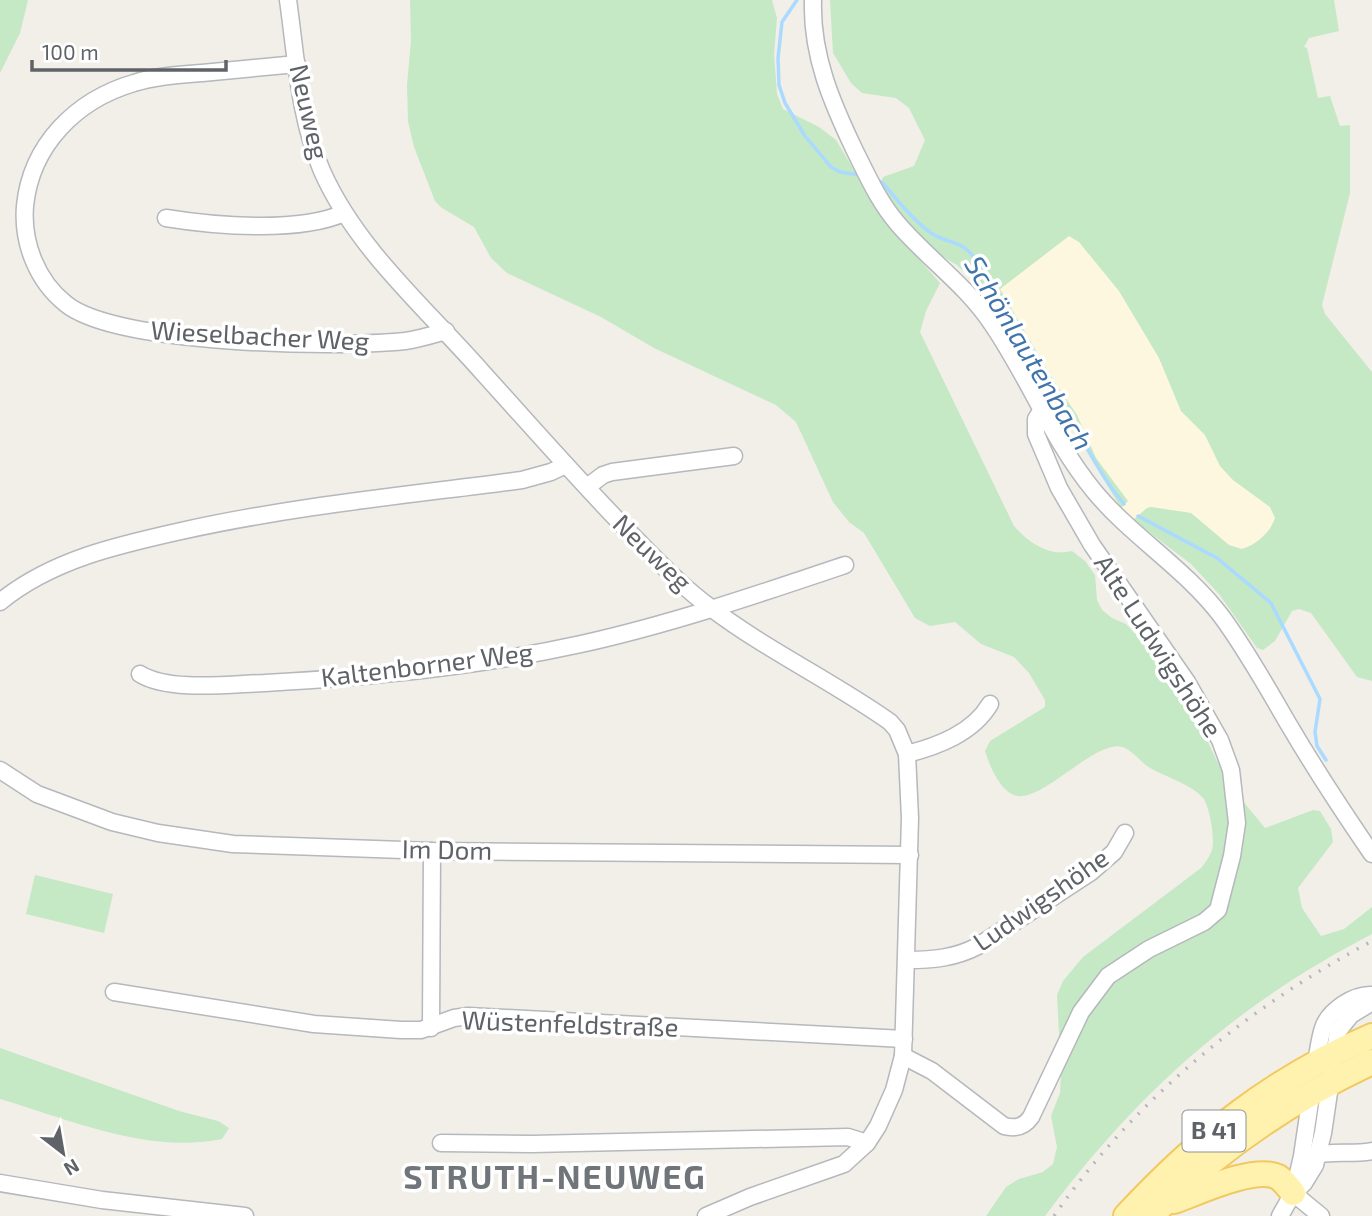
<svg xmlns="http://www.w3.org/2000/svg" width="1372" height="1216" viewBox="0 0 1372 1216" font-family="'Exo 2',sans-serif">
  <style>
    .commercial { fill: #fef7e0 }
    .green { fill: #c5e8c5 }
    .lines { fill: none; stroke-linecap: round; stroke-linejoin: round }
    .stream { stroke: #aadaff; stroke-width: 3.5 }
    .minor-casing { stroke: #b5b8bc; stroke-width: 19 }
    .primary-casing { stroke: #f2c960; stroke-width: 28 }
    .minor { stroke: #fff; stroke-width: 16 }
    .primary { stroke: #fff2af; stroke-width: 24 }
    .rail { stroke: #b6b7b8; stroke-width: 3.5; stroke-dasharray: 2 9; stroke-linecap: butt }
    .labels { text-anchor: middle; stroke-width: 7; stroke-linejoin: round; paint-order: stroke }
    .shield { fill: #fff; stroke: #8f9295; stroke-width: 2 }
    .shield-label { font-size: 24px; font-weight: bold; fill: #5f6368 }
    .street-label { font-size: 26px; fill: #5f6368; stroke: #fff }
    .water-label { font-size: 28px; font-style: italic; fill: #4174aa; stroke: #fff }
    .district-label { font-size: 33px; font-weight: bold; letter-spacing: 2px; fill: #70757a; stroke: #fff }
  </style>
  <rect width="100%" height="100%" fill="#f1efe8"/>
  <path class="commercial" d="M1069 236 1079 242 1119 291 1159 358 1181 411 1205 435 1220 466 1233 480 1270 507 1275 518 1273 526 1253 545 1242 549 1229 545 1191 513 1151 507 1147 508 1133 520 1121 508 1127 500 1096 458 1077 415 1052 378 999 289Z"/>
  <g class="green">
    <path d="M0 0H28L20 33 0 73Z"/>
    <path d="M410 0H772L777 18 774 54 777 94 783 109 819 127 836 140 883 218 940 283 926 311 920 332 1014 526C1029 543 1049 557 1072 551L1085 561 1095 575 1097 600 1102 610 1112 618 1126 624 1144 643 1204 734 1227 782 1265 828 1313 810 1320 811 1331 829 1333 842 1298 888 1302 908 1321 936 1344 929 1372 907V934C1235 1005 1137 1093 1045 1216H986L1006 1187 1019 1179 1043 1172 1053 1164 1057 1147 1051 1116 1060 1093 1061 1073 1057 995 1063 981 1083 957 1201 868C1205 863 1210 856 1212 850 1215 839 1210 807 1203 798 1192 784 1162 776 1147 766 1136 758 1128 743 1112 747 1085 752 1042 799 1018 796 1000 793 990 766 985 751L990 741 1045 707V700L1029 673 1014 657 981 644 955 622 930 626 915 618 864 533 849 522 833 502 796 422 776 405 654 348 601 317 507 273 491 258 474 227 442 208 435 201 414 147 408 121 407 85 411 41Z"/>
    <path d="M830 0H1334L1339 31 1309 38 1304 47 1307 48 1318 98 1330 96 1340 126 1350 125V193L1322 305 1325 314 1372 372V681L1357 677 1311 613 1299 609 1292 611 1275 641 1263 650 1257 648 1219 594 1191 564 1133 520 1147 508 1151 507 1191 513 1229 545 1242 549C1257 544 1270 533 1275 518L1270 507 1233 480 1220 466 1205 435 1181 411 1159 358 1119 291 1079 242 1069 236 1000 289 1052 378 1077 415 1096 458 1128 501 1121 508 995 301 957 265 940 255 910 227 894 210 881 185 883 177 914 166 925 140 909 108 896 98 862 93 851 83 833 53Z"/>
    <path d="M35 875 113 894 104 933 26 914Z"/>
    <path d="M0 1048 179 1111 218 1121 229 1128 222 1139C147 1154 71 1120 0 1099Z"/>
  </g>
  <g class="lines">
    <g class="stream">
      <path d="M797 0 782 22 778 58 779 85 785 103 805 136 831 167 840 172 860 175"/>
      <path d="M877 180 883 183C898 201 912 219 931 233 947 244 963 240 975 259 1004 304 1033 348 1059 395 1080 432 1096 471 1124 504"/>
      <path d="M1138 516 1217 558 1271 603 1320 699 1315 732 1317 746 1326 760"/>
    </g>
    <defs>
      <g id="minor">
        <path d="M288 0C296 56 299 118 322 171 357 250 427 309 483 373 532 427 579 481 630 533 656 559 681 586 711 608 768 651 832 681 890 722L897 730 907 754 910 818 903 1056 894 1090 878 1126 867 1143 844 1164 750 1197 706 1216"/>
        <path d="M813 0C811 55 832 103 855 151 868 177 879 202 898 224 928 259 966 285 992 324 1029 378 1052 440 1094 491 1132 537 1186 569 1222 617 1247 651 1268 689 1289 725 1315 769 1343 812 1372 854"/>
        <path d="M297 64C265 67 234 70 202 73 179 75 156 76 134 83 76 100 31 145 25 206 22 243 37 281 66 304 117 345 337 348 405 341 419 339 432 335 446 331"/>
        <path d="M166 218C215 226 299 233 344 213"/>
        <path d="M587 487 603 475 612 472 734 456"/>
        <path d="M0 602C51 560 118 545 181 531 293 506 408 495 522 480L551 472 566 465"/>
        <path d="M140 674C169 692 231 684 265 683 371 677 477 667 581 644 671 624 759 594 845 565"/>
        <path d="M907 754C938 746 973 733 990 704"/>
        <path d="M0 770 37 794 112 822 158 833 233 844 432 851 910 855"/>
        <path d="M907 960C933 960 955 958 978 946L1091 872 1114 852 1125 833"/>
        <path d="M114 992 314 1024 401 1030H421L454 1018 468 1016 904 1039"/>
        <path d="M431 1028 432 851"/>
        <path d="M903 1056 932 1071 1004 1126C1016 1129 1024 1127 1031 1117L1081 1012 1108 976 1149 949 1204 922 1218 910 1232 856 1237 823 1231 770 1220 740 1187 682 1092 545 1059 488 1036 434V419L1041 411"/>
        <path d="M1315 1067C1318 1054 1319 1040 1323 1028 1329 1010 1354 994 1372 995"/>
        <path d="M441 1143 532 1144 848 1137 867 1143"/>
        <path d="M1311 1156C1330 1150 1352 1155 1372 1151"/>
        <path d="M0 1183 102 1200 245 1216"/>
        <path d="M1294 1191 1302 1156 1312 1089"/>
        <path d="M1293 1193 1321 1216"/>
        <path d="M1280 1216 1293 1193 1304 1183 1315 1165 1323 1133 1338 1031 1351 1015 1372 1002"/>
      </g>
      <g id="primary">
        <path d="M1174 1201C1197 1193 1255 1165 1278 1177 1284 1181 1289 1188 1293 1193"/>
        <path d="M1126 1216C1198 1138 1274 1078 1372 1036"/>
        <path d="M1151 1216C1215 1152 1290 1100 1372 1062"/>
      </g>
    </defs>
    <use href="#minor" class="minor-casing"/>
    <use href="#primary" class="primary-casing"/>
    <use href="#minor" class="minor"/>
    <use href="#primary" class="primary"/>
    <path class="rail" d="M1054 1216C1135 1099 1247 1008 1372 941"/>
  </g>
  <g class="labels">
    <rect class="shield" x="1182.5" y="1110.5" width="63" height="41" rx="5"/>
    <g class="shield-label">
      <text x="1214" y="1139">B 41</text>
    </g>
    <g class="street-label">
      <text transform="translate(309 112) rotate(77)" y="9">Neuweg</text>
      <text transform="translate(260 336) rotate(3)" y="9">Wieselbacher Weg</text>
      <text transform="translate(652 553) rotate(44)" y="9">Neuweg</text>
      <text transform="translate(1158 646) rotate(57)" y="9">Alte Ludwigshöhe</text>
      <text transform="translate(427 665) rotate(-7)" y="9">Kaltenborner Weg</text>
      <text transform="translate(447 850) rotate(1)" y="9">Im Dom</text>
      <text transform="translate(1041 900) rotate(-35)" y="9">Ludwigshöhe</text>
      <text transform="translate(570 1024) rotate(2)" y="9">Wüstenfeldstraße</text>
    </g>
    <g class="water-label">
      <text transform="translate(1029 353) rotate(59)" y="10">Schönlautenbach</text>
    </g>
    <g class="district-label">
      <text x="555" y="1189">STRUTH-NEUWEG</text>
    </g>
  </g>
  <g transform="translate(63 1153) rotate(149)" stroke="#ffffff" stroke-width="5" paint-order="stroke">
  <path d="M0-5L12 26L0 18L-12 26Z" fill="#5f6368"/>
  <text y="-10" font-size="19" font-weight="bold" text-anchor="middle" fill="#5f6368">N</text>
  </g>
  <path d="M32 60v10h194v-10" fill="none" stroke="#5f6368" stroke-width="3.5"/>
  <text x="42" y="60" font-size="21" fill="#5f6368" stroke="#ffffff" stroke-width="5" paint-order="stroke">100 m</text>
</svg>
